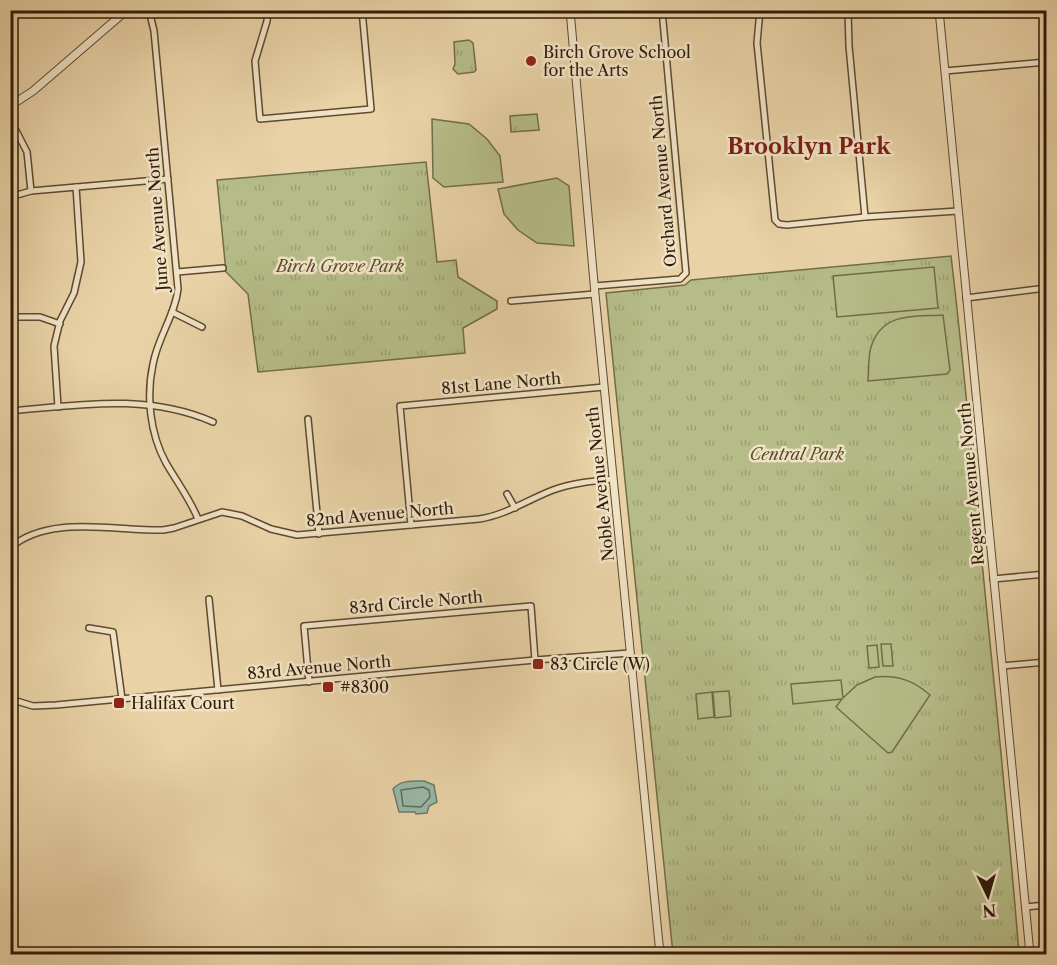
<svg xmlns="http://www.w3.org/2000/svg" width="1057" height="965" viewBox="0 0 1057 965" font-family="'Libre Caslon Text',serif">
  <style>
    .park { fill: url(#park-tufts); stroke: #726c48; stroke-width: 1.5 }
    .pitch { fill: #b5bc87; stroke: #726c48; stroke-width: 1.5 }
    .water { fill: #97b8a8; stroke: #6e7a68; stroke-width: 1.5 }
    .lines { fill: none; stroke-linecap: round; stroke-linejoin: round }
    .shore { stroke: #646a58; stroke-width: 1.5 }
    .minor-casing { stroke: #5e4a30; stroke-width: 8 }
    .tertiary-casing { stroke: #5e4a30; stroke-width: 9 }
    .minor { stroke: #f0e2c5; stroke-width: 5 }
    .tertiary { stroke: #f0e2c5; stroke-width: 7 }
    .poi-dot { fill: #8f2418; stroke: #f0e2c5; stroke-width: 2 }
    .labels { text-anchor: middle; stroke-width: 5; stroke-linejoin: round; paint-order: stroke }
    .poi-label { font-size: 16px; fill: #301c09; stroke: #f0e2c5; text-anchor: start }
    .street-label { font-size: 16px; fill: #301c09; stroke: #f0e2c5 }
    .park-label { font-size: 16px; font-style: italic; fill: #584c2f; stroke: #f0e2c5 }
    .district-label { font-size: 22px; font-weight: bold; fill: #7a1f14; stroke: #f0e2c5 }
  </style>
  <defs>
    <pattern id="park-tufts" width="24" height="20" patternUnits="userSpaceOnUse" patternTransform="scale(1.5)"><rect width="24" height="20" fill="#b5bc87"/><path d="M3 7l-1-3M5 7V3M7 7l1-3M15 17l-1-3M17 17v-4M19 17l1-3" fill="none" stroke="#9ca173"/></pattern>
  </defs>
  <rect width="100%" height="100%" fill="#e8d2a6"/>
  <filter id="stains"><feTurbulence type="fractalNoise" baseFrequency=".00333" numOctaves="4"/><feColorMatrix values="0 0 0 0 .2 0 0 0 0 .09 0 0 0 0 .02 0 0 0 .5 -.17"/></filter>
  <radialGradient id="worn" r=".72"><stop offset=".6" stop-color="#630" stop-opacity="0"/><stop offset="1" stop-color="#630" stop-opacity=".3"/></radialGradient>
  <g class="park">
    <path d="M469 40 473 43 476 70 474 72 458 74 453 69 455 64 454 42Z"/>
    <path d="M537 114 539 130 511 132 510 116Z"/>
    <path d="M426 162 437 262 456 260 458 277 497 301V309L463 328 465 353 258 372 248 294 226 272 217 180Z"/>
    <path d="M951 256C968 398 979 540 994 682 1003 773 1012 864 1019 954H673L606 293 685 285 691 280Z"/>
  </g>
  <g class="pitch">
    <path d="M432 119 469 124 487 139 500 156 503 182 444 187 433 178Z"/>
    <path d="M557 178 569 186 574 246 537 243 518 230 504 214 498 189Z"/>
    <path d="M934 267 938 308 837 317 833 276Z"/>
    <path d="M943 315 950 370 947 374 868 381C869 370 868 357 871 347 882 312 913 317 943 315Z"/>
    <path d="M881 644H891L893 666H883Z"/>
    <path d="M877 645 879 667 869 668 867 646Z"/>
    <path d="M875 677C897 675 913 680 930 695L892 752 888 753 836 707 842 699 793 704 791 684 841 680 843 698 857 685Z"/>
    <path d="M729 691 731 716 715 718 713 692Z"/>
    <path d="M712 692 714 717 698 719 696 694Z"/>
  </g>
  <path class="water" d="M424 781 434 785 437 802 429 806 427 813 416 814 415 812H399L393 789C400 780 413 781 424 781Z"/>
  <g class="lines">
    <path class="shore" d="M423 787 429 790 430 797 421 807 403 806 401 790Z"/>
    <defs>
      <g id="minor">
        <path d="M149 10 154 31 178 289C175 315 158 337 153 364 146 396 150 434 166 463 177 482 190 499 198 519"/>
        <path d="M268 10 267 21 255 61 260 119 371 109 362 10"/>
        <path d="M760 10 757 43 775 220 779 224 787 225 865 217 958 211"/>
        <path d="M848 10 849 46 865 217"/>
        <path d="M10 20 21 10"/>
        <path d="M945 71 1046 62"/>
        <path d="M10 119 27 152 31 191"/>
        <path d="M10 197 31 191 168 179"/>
        <path d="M177 272 223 268"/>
        <path d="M595 286 680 279 686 273 662 10"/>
        <path d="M966 298 1046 288"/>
        <path d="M511 301 595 294"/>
        <path d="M172 312 202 327"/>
        <path d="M10 317H40L60 324"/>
        <path d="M58 407 54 346 60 321 74 293 81 262 76 187"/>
        <path d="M10 411C80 405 146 393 213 422"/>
        <path d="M308 419 319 534"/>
        <path d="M507 494 515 508"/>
        <path d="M411 525 400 406 604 387"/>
        <path d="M10 548C48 514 115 531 163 530L174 528 222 512 242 516 271 529 297 535 479 519C506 515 527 500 553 490 572 483 593 481 613 479"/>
        <path d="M993 579 1046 574"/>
        <path d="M209 599 218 690"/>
        <path d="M89 628 113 632 122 699"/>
        <path d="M1002 666 1046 662"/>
        <path d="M309 682 304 626 531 606 535 660"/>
        <path d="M10 699 33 706 56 705 535 660 630 653"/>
        <path d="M1025 907 1046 905"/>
      </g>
      <g id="tertiary">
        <path d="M570 10 595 294 660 954"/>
        <path d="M939 10 1030 954"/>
        <path d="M10 106 33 91 127 10"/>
      </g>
    </defs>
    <use href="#minor" class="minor-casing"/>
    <use href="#tertiary" class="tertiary-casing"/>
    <use href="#minor" class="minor"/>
    <use href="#tertiary" class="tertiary"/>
  </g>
  <g class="poi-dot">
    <circle cx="531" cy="61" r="6"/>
    <rect x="532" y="658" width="12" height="12" rx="3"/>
    <rect x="322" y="681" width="12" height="12" rx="3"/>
    <rect x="113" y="697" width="12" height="12" rx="3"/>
  </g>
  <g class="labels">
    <g class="poi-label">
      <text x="543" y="58">Birch Grove School<tspan x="543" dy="18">for the Arts</tspan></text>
      <text x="550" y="670">83 Circle (W)</text>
      <text x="340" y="693">#8300</text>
      <text x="131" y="709">Halifax Court</text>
    </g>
    <g class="street-label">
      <text transform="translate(663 181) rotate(-95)" y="6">Orchard Avenue North</text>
      <text transform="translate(157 219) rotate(-94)" y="6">June Avenue North</text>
      <text transform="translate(501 383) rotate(-5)" y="6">81st Lane North</text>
      <text transform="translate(600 484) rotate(-96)" y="6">Noble Avenue North</text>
      <text transform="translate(971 484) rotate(-95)" y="6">Regent Avenue North</text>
      <text transform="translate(380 514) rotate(-5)" y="6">82nd Avenue North</text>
      <text transform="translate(416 602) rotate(-5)" y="6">83rd Circle North</text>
      <text transform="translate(319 667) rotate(-5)" y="6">83rd Avenue North</text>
    </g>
    <g class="park-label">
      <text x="340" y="272">Birch Grove Park</text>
      <text x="797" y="460">Central Park</text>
    </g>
    <g class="district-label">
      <text x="809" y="154">Brooklyn Park</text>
    </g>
  </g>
  <rect width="1057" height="965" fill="none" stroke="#e8d2a6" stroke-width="36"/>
  <rect x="12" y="12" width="1033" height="941" fill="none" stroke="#301c09" stroke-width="3"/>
  <rect x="18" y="18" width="1021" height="929" fill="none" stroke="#301c09" stroke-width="1.5"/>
  <g transform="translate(988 896) rotate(175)" stroke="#f0e2c5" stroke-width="4.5" paint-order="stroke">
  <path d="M0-4.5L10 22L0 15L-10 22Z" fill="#301c09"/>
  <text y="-9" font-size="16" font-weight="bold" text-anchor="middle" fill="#301c09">N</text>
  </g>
  <rect width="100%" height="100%" filter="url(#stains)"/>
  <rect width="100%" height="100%" fill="url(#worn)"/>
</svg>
